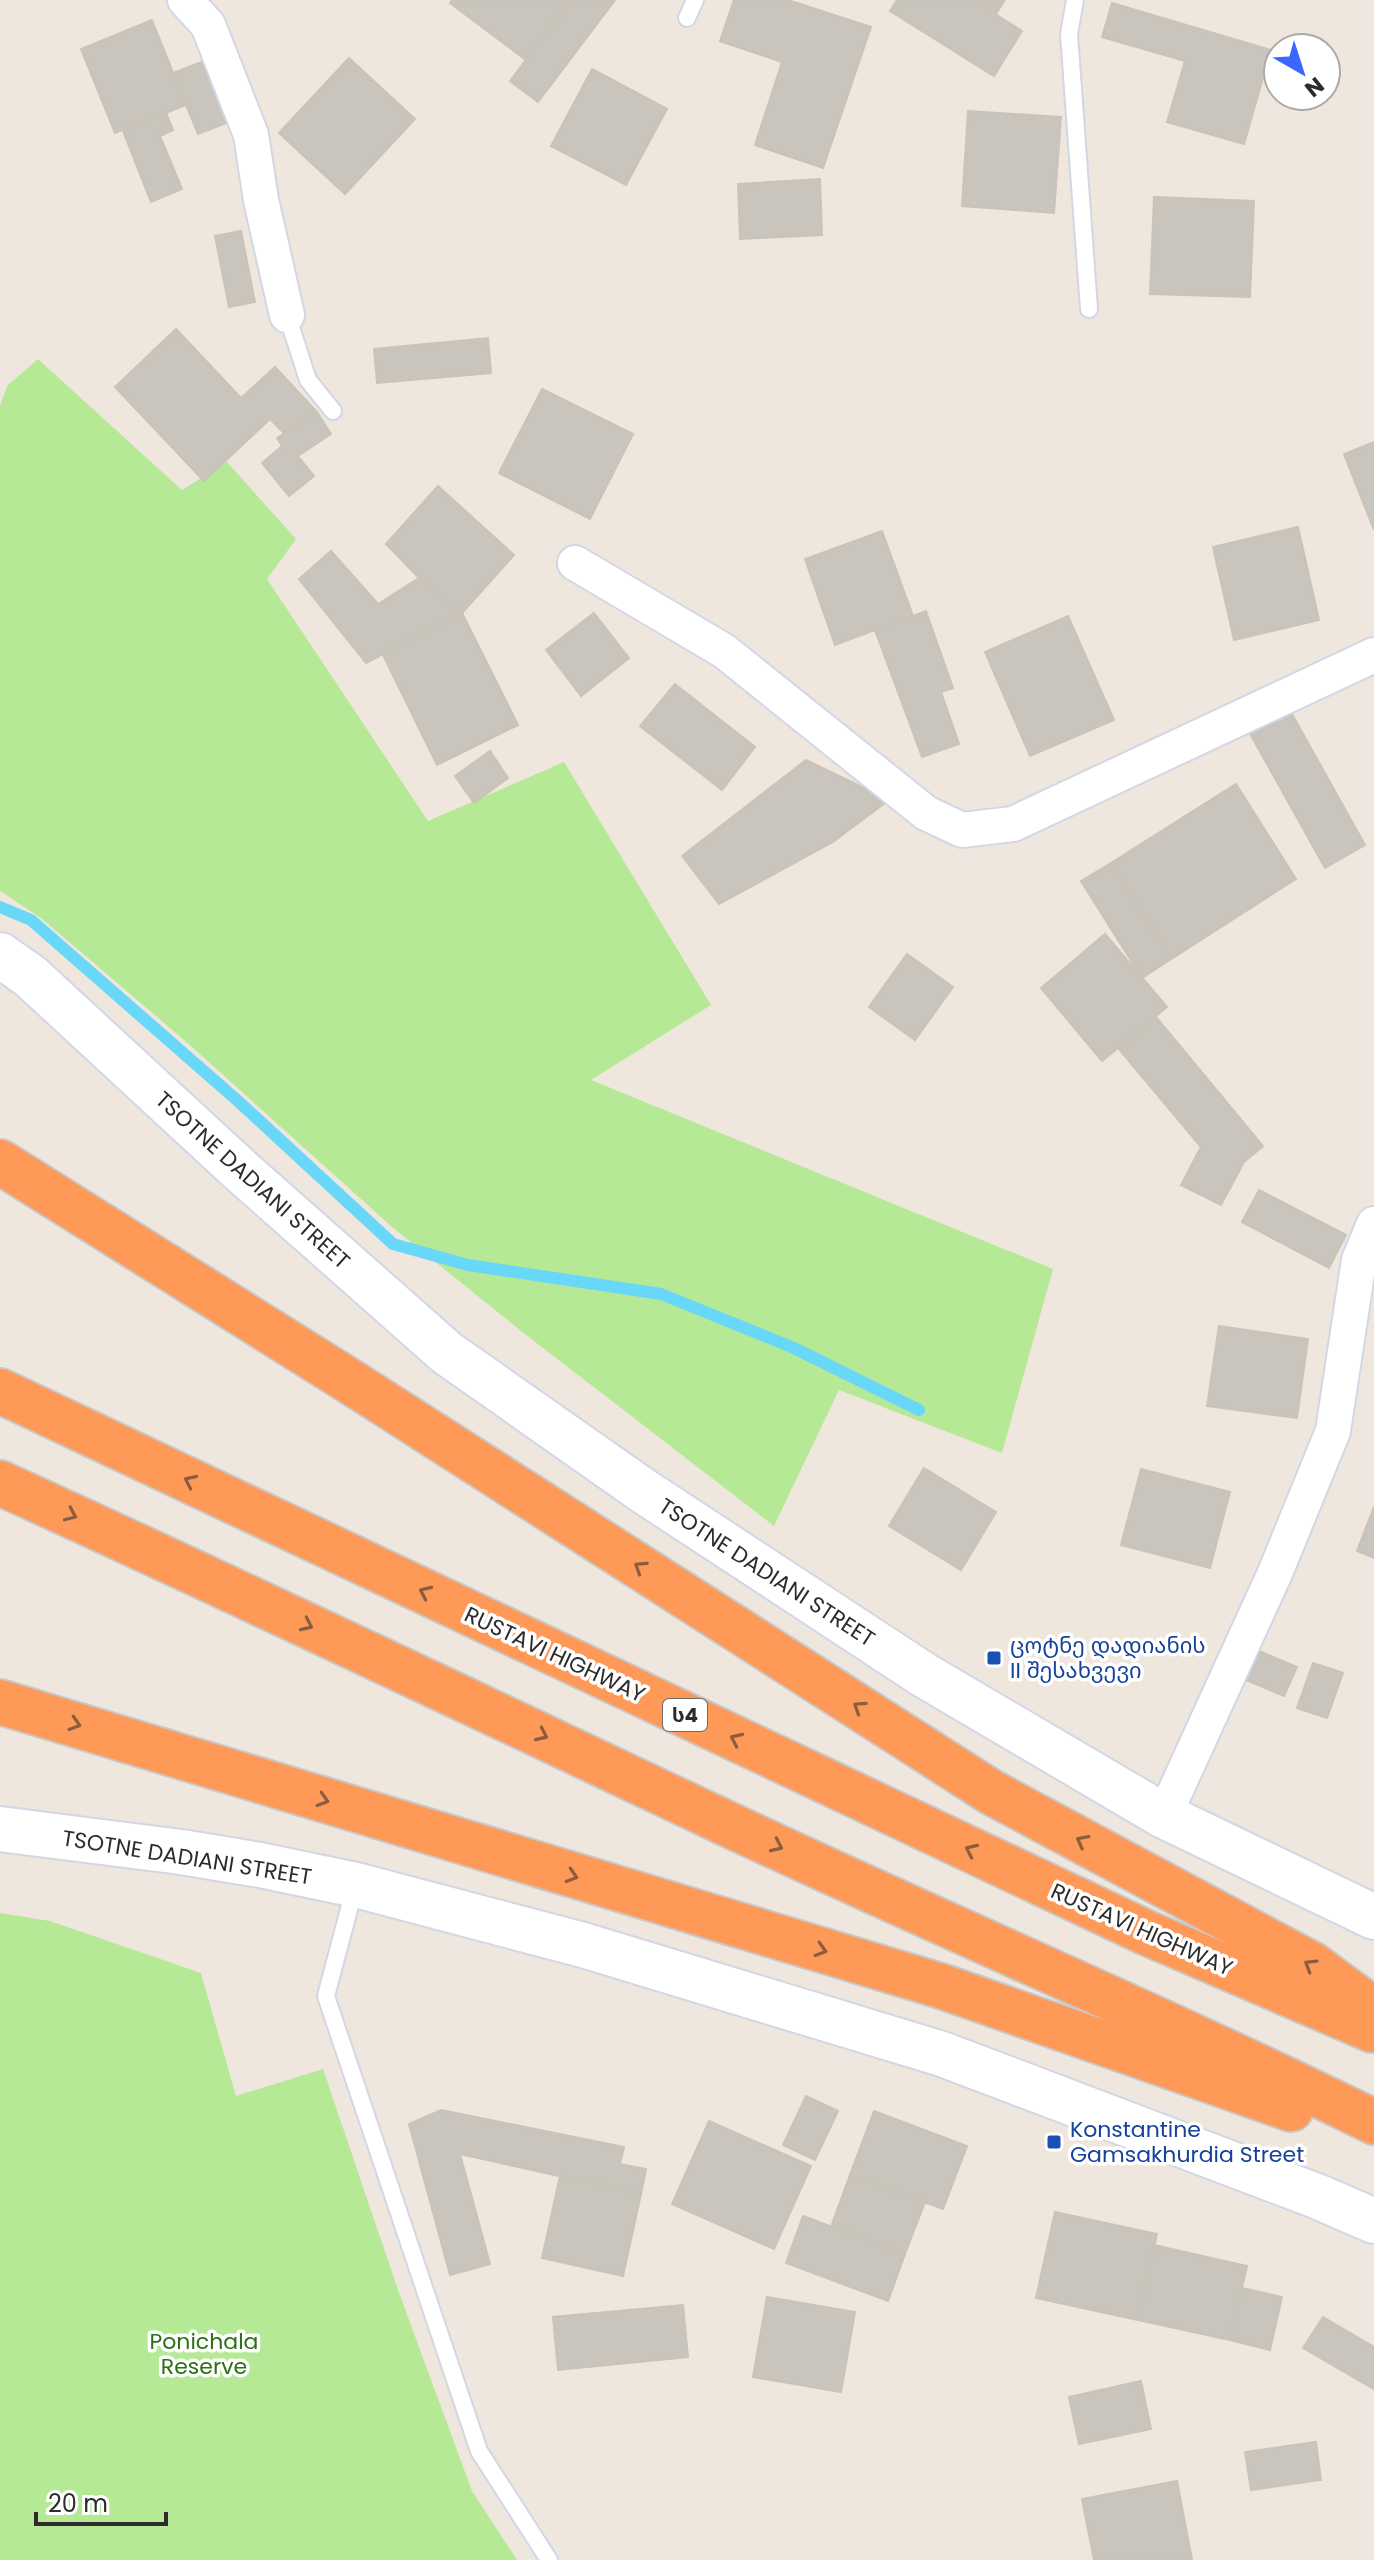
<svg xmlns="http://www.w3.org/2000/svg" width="1374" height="2560" viewBox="0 0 1374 2560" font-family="Poppins,'Noto Sans Georgian',sans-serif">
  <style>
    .green { fill: #b6e996 }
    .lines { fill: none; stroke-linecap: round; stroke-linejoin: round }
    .stream { stroke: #69d8f8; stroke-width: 12 }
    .building { fill: #c9c5bc; stroke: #cac3b7; stroke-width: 2 }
    .lane-casing { stroke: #d2d7e6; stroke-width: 20 }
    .street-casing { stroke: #d2d7e6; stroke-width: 38 }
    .secondary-casing { stroke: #d2d7e6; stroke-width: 48 }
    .highway-casing { stroke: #c8c8c8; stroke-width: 48 }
    .lane { stroke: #fff; stroke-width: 16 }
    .street { stroke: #fff; stroke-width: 34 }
    .secondary { stroke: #fff; stroke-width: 44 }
    .highway { stroke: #ff9958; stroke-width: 44 }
    .oneway { stroke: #8b5d40 }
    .transit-dot { fill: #1a4fb4; stroke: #fff; stroke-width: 3 }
    .labels { text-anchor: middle; stroke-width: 7; stroke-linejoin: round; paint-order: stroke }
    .shield { fill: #fff; stroke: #6b6b6b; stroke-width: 2 }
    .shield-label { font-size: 20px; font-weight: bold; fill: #2c2c2c }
    .street-label { font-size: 22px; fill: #2c2c2c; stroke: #fff }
    .transit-label { font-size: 22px; fill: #164399; stroke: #fff; text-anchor: start }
    .park-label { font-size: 22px; fill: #2c7015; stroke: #fff }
  </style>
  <rect width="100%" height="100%" fill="#efe6dd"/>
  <g class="green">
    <path d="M38 359 182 490 227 462 296 539 267 579 428 821 564 762 711 1005 591 1080 1053 1269 1002 1453 839 1390 774 1526 521 1331 391 1226 191 1046 41 918 0 891V406L7 386Z"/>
    <path d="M0 1913 50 1921 201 1973 236 2096 323 2069 398 2290 472 2491 517 2560H0Z"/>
  </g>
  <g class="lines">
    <path class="stream" d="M0 907 31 920 238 1101 393 1244 468 1265 661 1294 794 1348 919 1410"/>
  </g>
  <g class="building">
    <path d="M452 0H571L526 60 450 3Z"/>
    <path d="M571 0H615L538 102 510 81Z"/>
    <path d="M734 0H788L871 27 823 168 755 145 782 62 720 41Z"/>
    <path d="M897 0H973L1022 31 994 76 890 11Z"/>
    <path d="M973 0H1005L996 14Z"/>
    <path d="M1112 3 1271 50 1244 144 1167 122 1185 61 1102 37Z"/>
    <path d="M152 20 186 105 115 133 81 49Z"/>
    <path d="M349 58 415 119 345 194 279 133Z"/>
    <path d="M204 61 229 122 198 134 173 73Z"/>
    <path d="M592 69 667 109 626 185 551 146Z"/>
    <path d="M968 111 1061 117 1054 213 962 206Z"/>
    <path d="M166 113 173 130 160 136 182 189 151 202 123 131Z"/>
    <path d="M820 179 822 235 740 239 738 184Z"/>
    <path d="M1154 197 1254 201 1250 297 1150 294Z"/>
    <path d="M241 231 255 302 229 307 215 236Z"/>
    <path d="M176 329 241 398 275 367 317 412 284 433 270 419 204 481 115 387Z"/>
    <path d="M488 338 491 373 377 383 374 349Z"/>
    <path d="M542 389 633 434 590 519 499 473Z"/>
    <path d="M317 412 331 434 298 456 314 476 289 496 262 463 282 446 277 438Z"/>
    <path d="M1374 442V530L1344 454Z"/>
    <path d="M438 486 514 555 462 613 419 578 386 544Z"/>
    <path d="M1298 527 1319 620 1234 640 1213 547Z"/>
    <path d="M882 531 913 616 835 645 805 559Z"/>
    <path d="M331 551 378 604 419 578 462 613 366 663 299 579Z"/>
    <path d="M926 611 953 688 941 692 959 744 922 757 875 630Z"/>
    <path d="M462 613 518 725 437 765 382 653Z"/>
    <path d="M594 613 629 658 581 696 546 650Z"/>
    <path d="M1068 616 1114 720 1030 756 985 652Z"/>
    <path d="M675 684 755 747 722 790 640 726Z"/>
    <path d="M1288 707 1365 845 1325 868 1248 730Z"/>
    <path d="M490 751 508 778 474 803 455 776Z"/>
    <path d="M806 760 889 800 833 842 719 904 682 856Z"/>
    <path d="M1236 784 1296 879 1171 959 1111 863Z"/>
    <path d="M1111 863 1171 959 1142 978 1081 881Z"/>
    <path d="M1105 934 1167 1007 1102 1061 1041 988Z"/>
    <path d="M907 954 953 987 915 1040 869 1007Z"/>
    <path d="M1156 1017 1263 1146 1244 1162 1221 1205 1181 1185 1201 1147 1118 1048Z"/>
    <path d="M1259 1190 1346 1235 1329 1268 1242 1222Z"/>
    <path d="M1219 1326 1308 1339 1297 1418 1207 1406Z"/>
    <path d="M924 1468 996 1512 961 1570 889 1526Z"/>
    <path d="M1141 1469 1230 1492 1210 1568 1121 1545Z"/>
    <path d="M1374 1507V1558L1357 1551Z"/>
    <path d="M1259 1651 1297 1667 1284 1696 1246 1680Z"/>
    <path d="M1313 1663 1343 1673 1327 1718 1297 1708Z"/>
    <path d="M806 2096 838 2111 815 2160 783 2145Z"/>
    <path d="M441 2110 624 2147 620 2164 646 2169 641 2194 460 2154 490 2264 450 2275 409 2124Z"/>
    <path d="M874 2111 967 2146 943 2209 850 2175Z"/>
    <path d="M709 2121 811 2166 774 2249 672 2204Z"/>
    <path d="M850 2175 925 2202 905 2254 831 2227Z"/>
    <path d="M560 2176 641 2194 623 2276 542 2258Z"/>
    <path d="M1055 2212 1157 2234 1138 2320 1036 2298Z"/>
    <path d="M803 2216 905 2254 888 2301 786 2263Z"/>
    <path d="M1154 2245 1247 2266 1230 2340 1138 2320Z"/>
    <path d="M1242 2288 1282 2297 1270 2350 1230 2340Z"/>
    <path d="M767 2297 855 2312 841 2392 753 2377Z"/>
    <path d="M683 2305 688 2357 558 2370 553 2317Z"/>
    <path d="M1323 2317 1374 2347V2389L1303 2348Z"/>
    <path d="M1141 2381 1151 2429 1079 2444 1069 2397Z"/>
    <path d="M1316 2442 1321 2480 1251 2490 1245 2452Z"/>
    <path d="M1177 2481 1192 2560H1094L1082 2499Z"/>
  </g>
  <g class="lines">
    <defs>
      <g id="lane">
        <path d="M1075 0 1069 34 1089 309"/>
        <path d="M687 18 695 0"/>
        <path d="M287 315 308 380 333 411"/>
        <path d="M355 1887 326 1996 479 2451 549 2560"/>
      </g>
      <g id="street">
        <path d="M185 0 208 25 251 135 261 200 287 315"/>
        <path d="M575 563 724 651 926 813 962 830 1013 824 1374 655"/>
        <path d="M1164 1816 1275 1573 1333 1431 1359 1260 1374 1224"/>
      </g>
      <g id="secondary">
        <path d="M0 955 30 976 239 1169 447 1353 645 1492 924 1675 1164 1816 1374 1917"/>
        <path d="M0 1829 181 1852 260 1865 356 1885 583 1945 942 2054 1319 2197 1374 2221"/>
      </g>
      <g id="highway">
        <path d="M0 1162 351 1382 991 1792 1313 1965 1374 2010"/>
        <path d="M0 1391 1147 1933 1372 2030"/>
        <path d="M0 1483C240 1592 478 1706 717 1819 935 1922 1158 2016 1374 2122"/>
        <path d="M0 1702 941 1986 1291 2109"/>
      </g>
    </defs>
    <use href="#lane" class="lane-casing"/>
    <use href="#street" class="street-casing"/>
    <use href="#secondary" class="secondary-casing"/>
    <use href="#highway" class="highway-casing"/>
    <use href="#lane" class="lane"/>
    <use href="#street" class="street"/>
    <use href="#secondary" class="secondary"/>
    <use href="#highway" class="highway"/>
  </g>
  <defs><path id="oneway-chevron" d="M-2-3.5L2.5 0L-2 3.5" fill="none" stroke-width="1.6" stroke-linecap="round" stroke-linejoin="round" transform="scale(2)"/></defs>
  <g class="oneway">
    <use href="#oneway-chevron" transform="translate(190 1481) rotate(-155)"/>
    <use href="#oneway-chevron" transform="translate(71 1515) rotate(24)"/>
    <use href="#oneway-chevron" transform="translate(640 1567) rotate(-147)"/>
    <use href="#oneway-chevron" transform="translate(425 1592) rotate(-155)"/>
    <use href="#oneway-chevron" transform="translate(307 1625) rotate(25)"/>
    <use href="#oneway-chevron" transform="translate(859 1707) rotate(-147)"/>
    <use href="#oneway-chevron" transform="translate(75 1724) rotate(17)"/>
    <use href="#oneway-chevron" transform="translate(542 1735) rotate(25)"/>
    <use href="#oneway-chevron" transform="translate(736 1739) rotate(-155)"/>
    <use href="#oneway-chevron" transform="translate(323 1800) rotate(17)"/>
    <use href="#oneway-chevron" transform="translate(1082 1841) rotate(-152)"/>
    <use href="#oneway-chevron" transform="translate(777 1846) rotate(25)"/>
    <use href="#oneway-chevron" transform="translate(971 1850) rotate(-155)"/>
    <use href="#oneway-chevron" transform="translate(572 1876) rotate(17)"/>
    <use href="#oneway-chevron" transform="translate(821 1950) rotate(17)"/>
    <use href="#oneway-chevron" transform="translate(1310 1965) rotate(-149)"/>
  </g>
  <g class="transit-dot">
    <rect x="986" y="1650" width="16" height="16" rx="4"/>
    <rect x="1046" y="2134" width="16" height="16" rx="4"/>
  </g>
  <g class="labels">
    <rect class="shield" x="663" y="1699" width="44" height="32" rx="6"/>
    <g class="shield-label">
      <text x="685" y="1722">ს4</text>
    </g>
    <g class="street-label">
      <text transform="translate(253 1180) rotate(42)" y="8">TSOTNE DADIANI STREET</text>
      <text transform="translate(767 1572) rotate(33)" y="8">TSOTNE DADIANI STREET</text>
      <text transform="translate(555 1654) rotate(25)" y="8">RUSTAVI HIGHWAY</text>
      <text transform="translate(187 1857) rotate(9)" y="8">TSOTNE DADIANI STREET</text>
      <text transform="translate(1142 1929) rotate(24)" y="8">RUSTAVI HIGHWAY</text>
    </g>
    <g class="transit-label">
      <text x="1010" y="1653">ცოტნე დადიანის<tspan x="1010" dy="25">II შესახვევი</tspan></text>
      <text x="1070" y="2137">Konstantine<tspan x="1070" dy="25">Gamsakhurdia Street</tspan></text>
    </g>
    <g class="park-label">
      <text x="204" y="2349">Ponichala<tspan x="204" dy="25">Reserve</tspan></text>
    </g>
  </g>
  <g transform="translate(1302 72) rotate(141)"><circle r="38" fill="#ffffff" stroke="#ababab" stroke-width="2"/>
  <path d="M0-6L14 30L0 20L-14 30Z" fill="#3a67ff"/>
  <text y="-12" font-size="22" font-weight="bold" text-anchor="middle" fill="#2c2c2c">N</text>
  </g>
  <path d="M36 2512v12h130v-12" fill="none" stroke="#2c2c2c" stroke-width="4"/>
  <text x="48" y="2512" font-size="24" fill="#2c2c2c" stroke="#ffffff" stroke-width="6" paint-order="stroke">20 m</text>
</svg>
